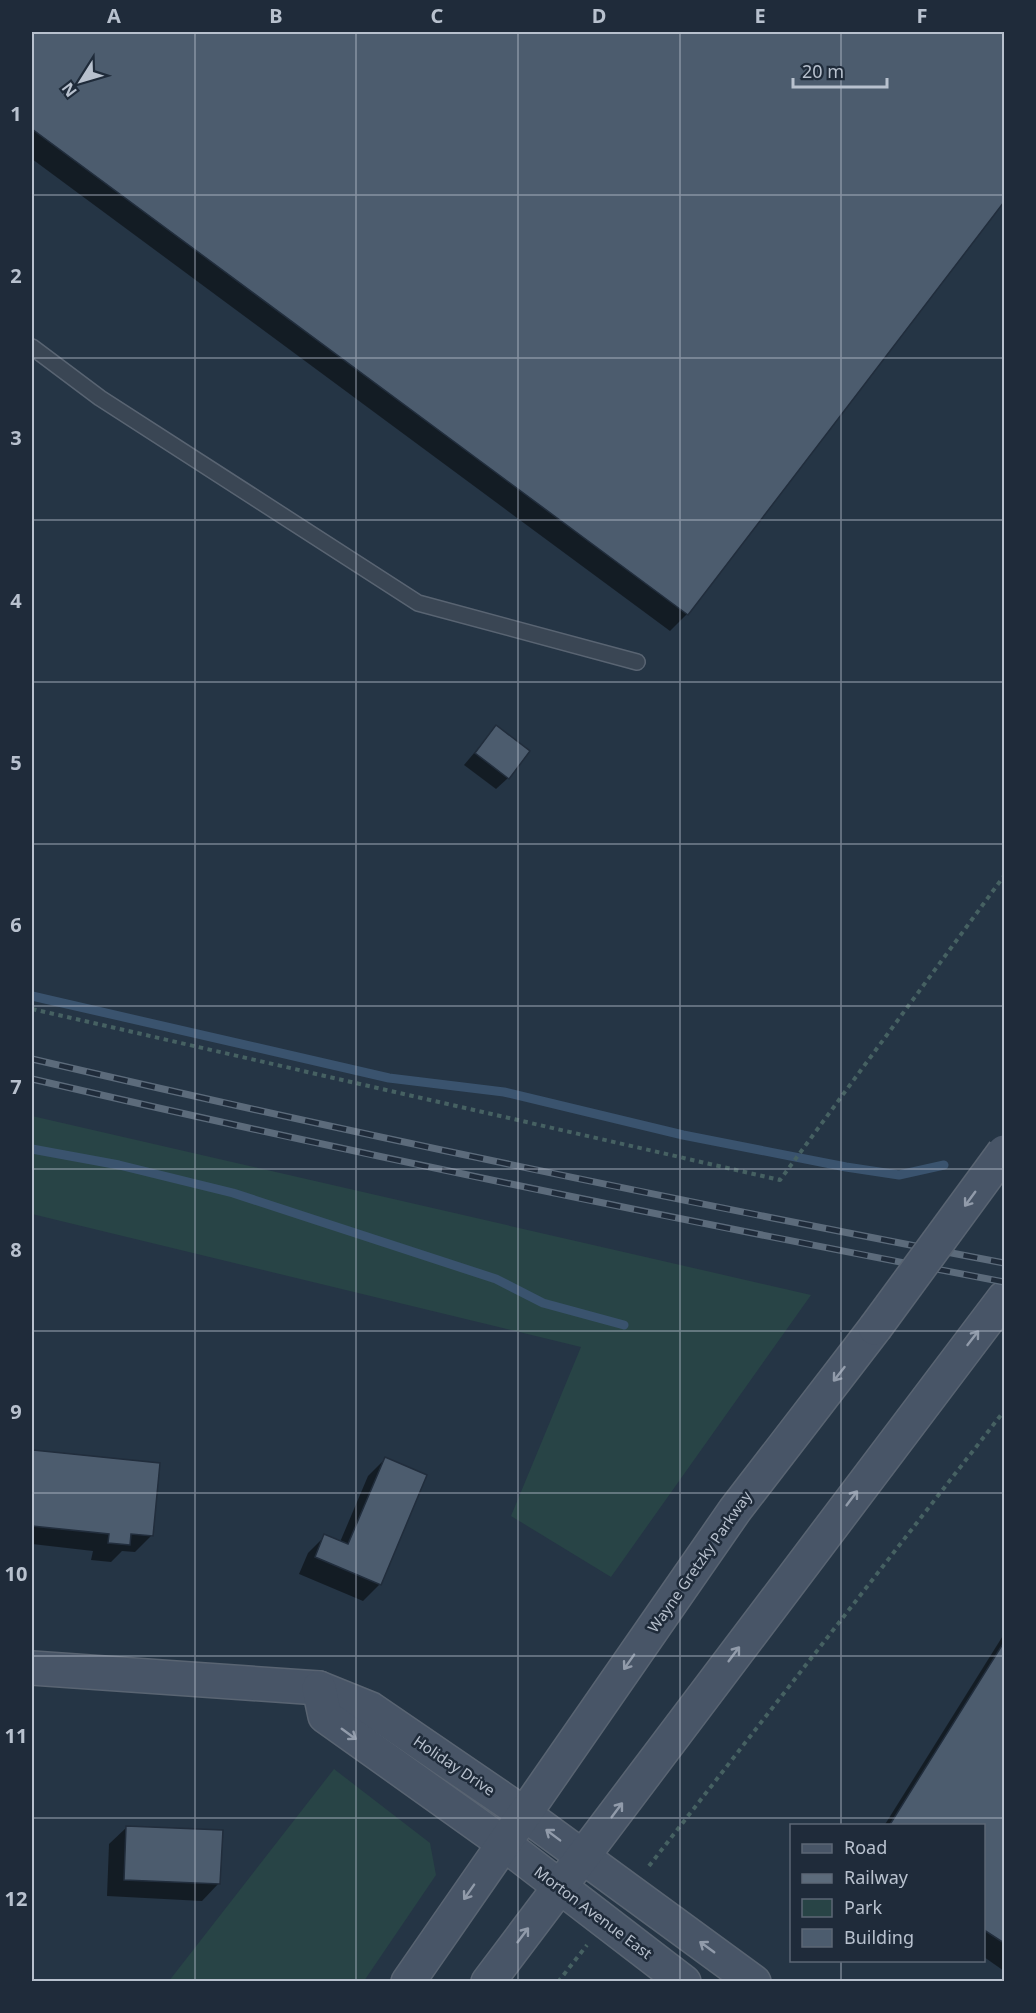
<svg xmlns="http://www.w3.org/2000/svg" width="1036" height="2013" viewBox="0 0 1036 2013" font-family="'Noto Sans',sans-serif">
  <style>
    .green { fill: #284446 }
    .shadow { fill: #0007 }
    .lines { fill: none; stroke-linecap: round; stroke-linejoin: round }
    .stream { stroke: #3a536e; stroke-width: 9 }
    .building { fill: #4c5c6e; stroke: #212d3c; stroke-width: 1.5 }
    .lane-casing { stroke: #596472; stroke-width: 18 }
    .secondary-casing { stroke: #596472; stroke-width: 36 }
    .path { stroke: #466162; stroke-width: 4; stroke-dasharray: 4.5 4.5; stroke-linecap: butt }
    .lane { stroke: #3a4654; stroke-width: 15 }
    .secondary { stroke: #485567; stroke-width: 33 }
    .rail-casing { stroke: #5c6b7b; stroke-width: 7 }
    .rail { stroke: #1f2b3a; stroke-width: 4.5; stroke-dasharray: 14; stroke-linecap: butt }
    .secondary-bridge-casing { stroke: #596472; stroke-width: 36; stroke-linecap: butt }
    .secondary-bridge { stroke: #485567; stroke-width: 33 }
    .oneway { stroke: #919baa }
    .grid { fill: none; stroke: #b8c1ce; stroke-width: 1.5; stroke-opacity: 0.55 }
    .labels { text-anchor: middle; stroke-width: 5; stroke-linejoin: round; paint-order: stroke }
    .street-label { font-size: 15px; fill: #b8c1ce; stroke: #1f2b3a }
    .neatline { fill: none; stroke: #b8c1ce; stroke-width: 2 }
    .grid-label { font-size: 20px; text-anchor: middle; font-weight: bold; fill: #b8c1ce }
  </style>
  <rect width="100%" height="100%" fill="#253545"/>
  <g class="green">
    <path d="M32 1116 811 1295 611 1577 511 1516 581 1347 32 1214Z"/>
    <path d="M334 1769 430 1843 436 1875 364 1981H169Z"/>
  </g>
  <g class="shadow">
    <path d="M32 32H1004V200L687 614 670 631 32 159Z"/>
    <path d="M496 727 508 778 496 789 464 765Z"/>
    <path d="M33 1451 152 1535 135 1552 122 1551 111 1562 91 1560 93 1551 32 1544Z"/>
    <path d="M385 1459 380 1584 363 1601 299 1574 308 1553 325 1536 340 1542 368 1476Z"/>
    <path d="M1004 1634V1971L984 1957V1826H884Z"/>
    <path d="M127 1827 219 1883 202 1901 107 1896 109 1844Z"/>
  </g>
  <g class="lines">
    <g class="stream">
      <path d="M32 996 389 1078 504 1092 683 1135 846 1167 899 1175 944 1165"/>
      <path d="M32 1149 119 1165 233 1193 496 1279 543 1303 624 1325"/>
    </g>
  </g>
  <g class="building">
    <path d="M32 32H1004V202L688 615 32 129Z"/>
    <path d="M496 725 530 751 509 779 475 753Z"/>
    <path d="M33 1450 160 1463 153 1536 131 1534 130 1545 108 1543 109 1534 32 1526Z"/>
    <path d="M385 1457 427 1475 381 1585 315 1557 324 1534 348 1544Z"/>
    <path d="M1004 1642V1943L984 1930V1826H889Z"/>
    <path d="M126 1826 223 1830 220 1884 124 1880Z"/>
  </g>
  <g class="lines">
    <defs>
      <path id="lane" d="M32 347 100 398 418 603 637 662"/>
      <g id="secondary">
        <path d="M32 1668 319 1688 371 1709 523 1813 754 1982"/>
        <path d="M319 1688 325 1716 503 1843 684 1982"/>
        <path d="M408 1982 735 1510 875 1328"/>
        <path d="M488 1982 1004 1298"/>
      </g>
    </defs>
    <use href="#lane" class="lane-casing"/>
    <use href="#secondary" class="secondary-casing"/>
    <g class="path">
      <path d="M32 1009 780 1180 1004 876"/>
      <path d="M649 1866 1001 1415"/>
      <path d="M558 1982 587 1945"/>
    </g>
    <use href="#lane" class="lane"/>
    <use href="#secondary" class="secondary"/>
    <defs>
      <g id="rail">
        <path d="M32 1059C354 1134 679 1201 1004 1263"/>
        <path d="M32 1079C354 1154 679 1220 1004 1282"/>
      </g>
    </defs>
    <use href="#rail" class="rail-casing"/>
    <use href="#rail" class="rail"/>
    <defs>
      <path id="secondary-bridge" d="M875 1328 1004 1152"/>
    </defs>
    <use href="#secondary-bridge" class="secondary-bridge-casing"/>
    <use href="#secondary-bridge" class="secondary-bridge"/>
  </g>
  <defs><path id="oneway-shaft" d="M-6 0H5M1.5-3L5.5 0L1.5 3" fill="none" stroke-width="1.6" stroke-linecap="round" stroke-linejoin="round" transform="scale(1.5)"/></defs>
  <g class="oneway">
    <use href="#oneway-shaft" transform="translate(970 1199) rotate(126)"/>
    <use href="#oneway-shaft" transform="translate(973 1338) rotate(-52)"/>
    <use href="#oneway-shaft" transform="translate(839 1374) rotate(128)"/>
    <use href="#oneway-shaft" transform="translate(852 1498) rotate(-53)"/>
    <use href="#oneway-shaft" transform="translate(734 1654) rotate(-53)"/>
    <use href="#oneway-shaft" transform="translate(629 1662) rotate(125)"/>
    <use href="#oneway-shaft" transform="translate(349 1734) rotate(36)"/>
    <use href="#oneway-shaft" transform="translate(617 1810) rotate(-53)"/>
    <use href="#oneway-shaft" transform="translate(553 1835) rotate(-143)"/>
    <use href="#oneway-shaft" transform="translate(469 1892) rotate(125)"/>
    <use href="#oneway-shaft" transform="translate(523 1935) rotate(-53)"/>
    <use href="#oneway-shaft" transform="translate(707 1947) rotate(-144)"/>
  </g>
  <path class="grid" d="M195 32V1982M356 32V1982M518 32V1982M680 32V1982M841 32V1826M32 195H1004M32 358H1004M32 520H1004M32 682H1004M32 844H1004M32 1006H1004M32 1169H1004M32 1331H1004M32 1493H1004M32 1656H1004M32 1818H1004M841 1960V1982"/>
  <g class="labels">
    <g class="street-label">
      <text transform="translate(700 1562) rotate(-55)" y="5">Wayne Gretzky Parkway</text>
      <text transform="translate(454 1766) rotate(34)" y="5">Holiday Drive</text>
      <text transform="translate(593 1913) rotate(37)" y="5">Morton Avenue East</text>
    </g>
  </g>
  <rect width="1036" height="2013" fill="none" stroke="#1f2b3a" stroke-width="66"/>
  <rect x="790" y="1824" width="195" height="138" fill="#1f2b3a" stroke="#5c6775" stroke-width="1.5"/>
  <rect x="802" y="1844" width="30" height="9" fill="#485567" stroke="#5c6775" stroke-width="1.5"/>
  <text x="844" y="1854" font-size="18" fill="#b8c1ce">Road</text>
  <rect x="802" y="1874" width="30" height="9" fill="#5c6b7b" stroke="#5c6775" stroke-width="1.5"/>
  <text x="844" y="1884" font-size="18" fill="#b8c1ce">Railway</text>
  <rect x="802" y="1899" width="30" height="18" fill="#284446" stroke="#5c6775" stroke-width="1.5"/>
  <text x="844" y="1914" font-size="18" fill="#b8c1ce">Park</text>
  <rect x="802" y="1929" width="30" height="18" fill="#4c5c6e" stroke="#5c6775" stroke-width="1.5"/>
  <text x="844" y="1944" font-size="18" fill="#b8c1ce">Building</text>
  <g transform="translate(81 81) rotate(233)" stroke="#1f2b3a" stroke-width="4.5" paint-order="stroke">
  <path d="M0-4.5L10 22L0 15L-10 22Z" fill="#b8c1ce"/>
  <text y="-9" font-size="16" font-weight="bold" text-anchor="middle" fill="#b8c1ce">N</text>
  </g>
  <path d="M793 78v9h94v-9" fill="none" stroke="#b8c1ce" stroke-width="3"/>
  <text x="802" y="78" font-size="18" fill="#b8c1ce" stroke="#1f2b3a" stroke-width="4.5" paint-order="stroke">20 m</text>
  <rect x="33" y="33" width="970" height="1947" class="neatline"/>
  <g class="grid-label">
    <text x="114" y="23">A</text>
    <text x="276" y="23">B</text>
    <text x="437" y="23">C</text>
    <text x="599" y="23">D</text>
    <text x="760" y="23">E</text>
    <text x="922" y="23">F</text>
    <text x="16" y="121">1</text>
    <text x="16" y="283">2</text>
    <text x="16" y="445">3</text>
    <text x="16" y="608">4</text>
    <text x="16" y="770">5</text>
    <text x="16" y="932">6</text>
    <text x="16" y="1094">7</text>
    <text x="16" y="1257">8</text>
    <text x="16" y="1419">9</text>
    <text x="16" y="1581">10</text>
    <text x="16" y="1743">11</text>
    <text x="16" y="1906">12</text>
  </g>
</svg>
